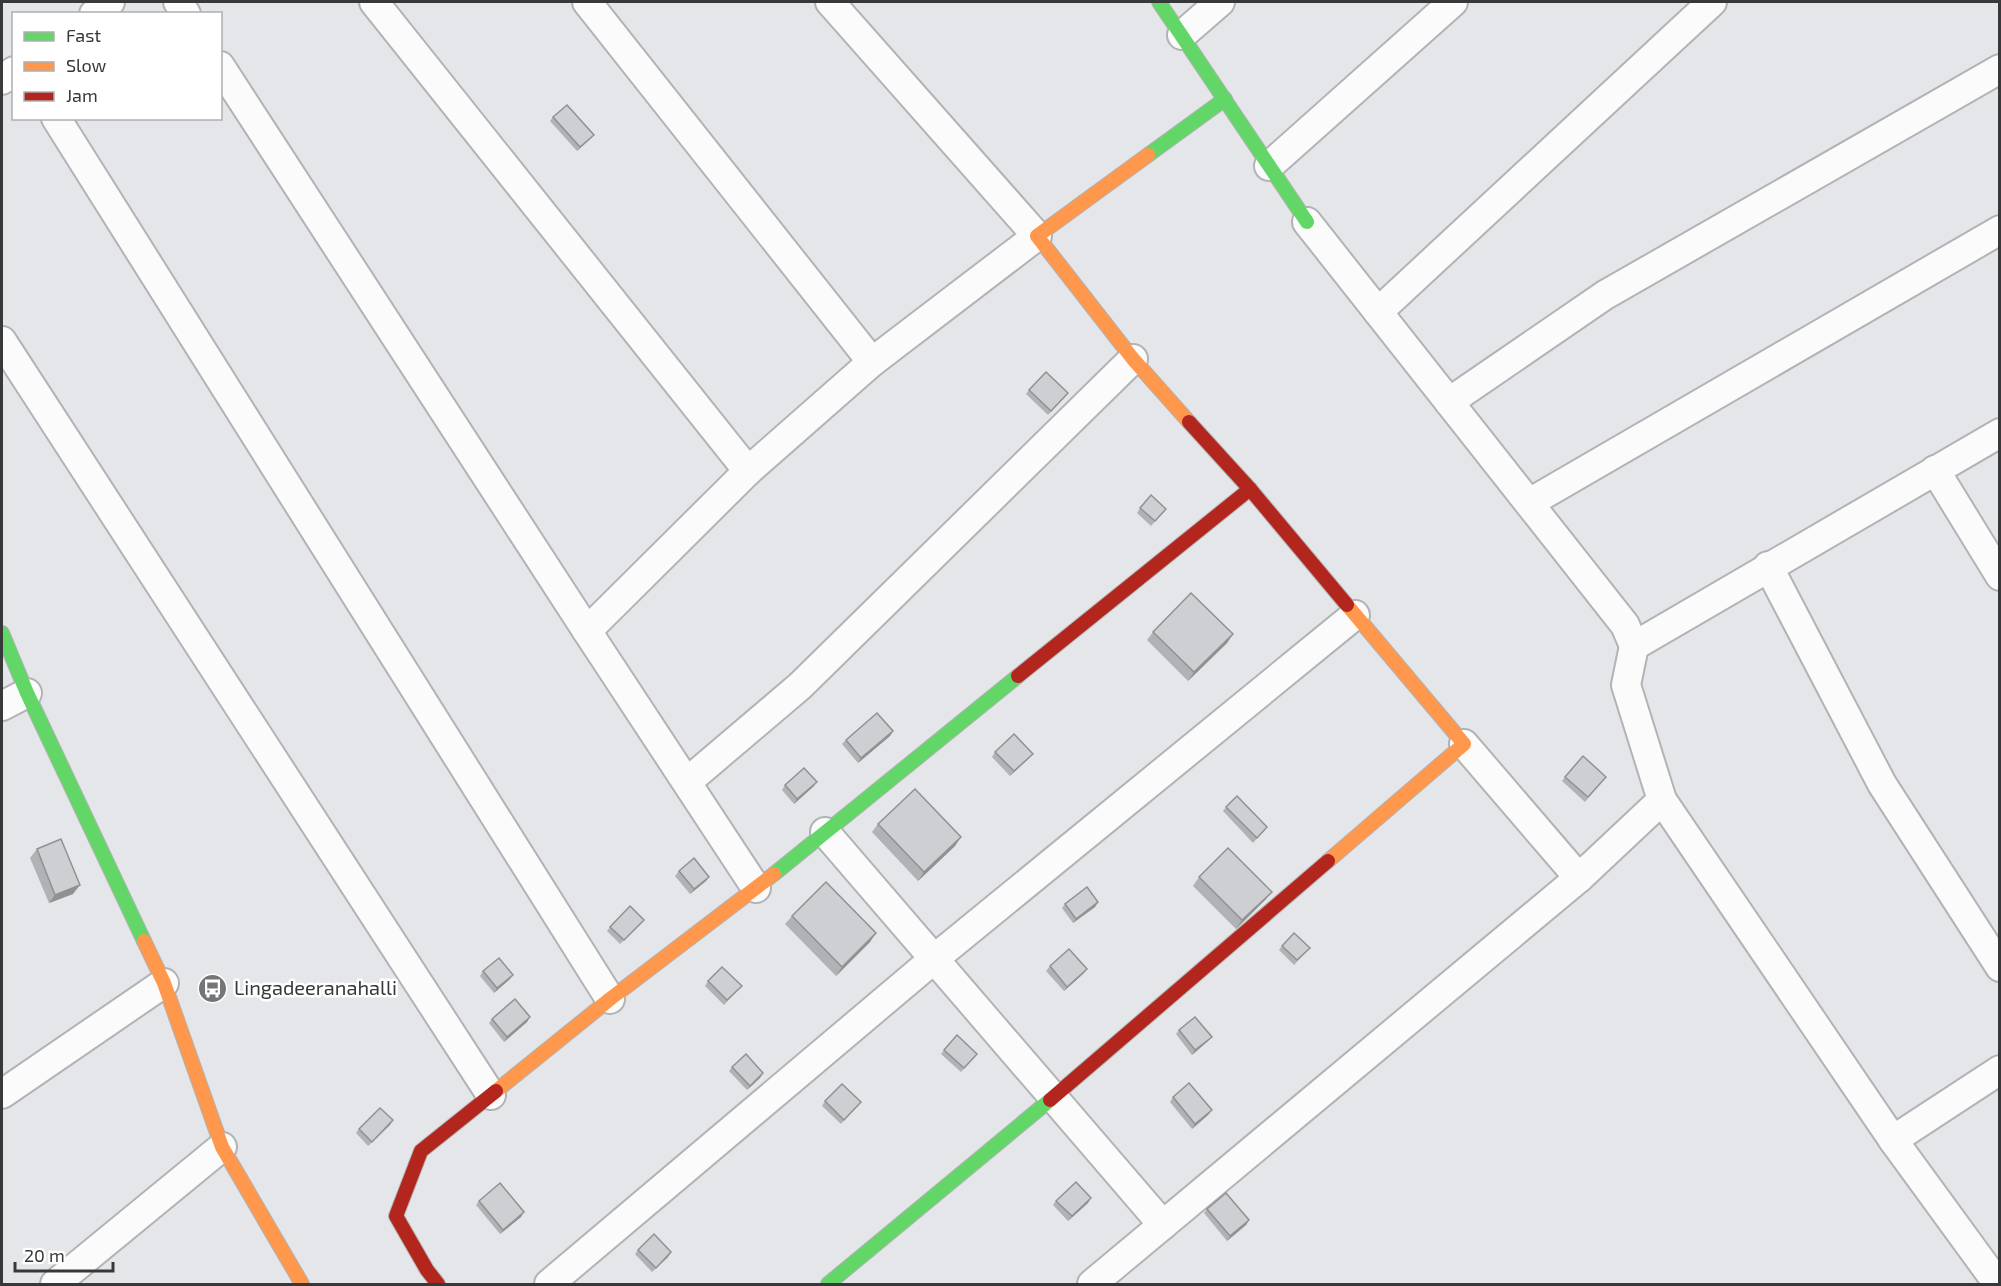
<svg xmlns="http://www.w3.org/2000/svg" width="2001" height="1286" viewBox="0 0 2001 1286" font-family="'Exo 2',sans-serif">
  <style>
    .lines { fill: none; stroke-linecap: round; stroke-linejoin: round }
    .street-casing { stroke: #b2b3b5; stroke-width: 32 }
    .fast-casing { stroke: #b2b3b5; stroke-width: 16 }
    .slow-casing { stroke: #b2b3b5; stroke-width: 16 }
    .jam-casing { stroke: #b2b3b5; stroke-width: 16 }
    .street { stroke: #fbfbfc; stroke-width: 28 }
    .fast { stroke: #63d668; stroke-width: 14 }
    .slow { stroke: #ff974d; stroke-width: 14 }
    .jam { stroke: #b3261e; stroke-width: 14 }
    .wall { fill: #b1b2b5 }
    .shaded-wall { fill: #909193 }
    .building { fill: #cecfd2; stroke: #909193; stroke-width: 1.5 }
    .labels { text-anchor: middle; stroke-width: 5; stroke-linejoin: round; paint-order: stroke }
    .poi-label { font-size: 20px; fill: #37383a; stroke: #fff; text-anchor: start }
  </style>
  <rect width="100%" height="100%" fill="#e4e6e9"/>
  <g class="lines">
    <defs>
      <g id="street">
        <path d="M178 2 186 14"/>
        <path d="M374 2 748 471"/>
        <path d="M587 2 872 362"/>
        <path d="M94 14 110 2"/>
        <path d="M1182 35 1220 2"/>
        <path d="M220 66 587 631 756 888"/>
        <path d="M2 80 14 71"/>
        <path d="M56 118 610 999"/>
        <path d="M1269 166 1453 2"/>
        <path d="M1307 222 1625 625 1634 646 2000 433"/>
        <path d="M1378 312 1712 2"/>
        <path d="M2 341 491 1095"/>
        <path d="M1449 402 1605 295 2000 69"/>
        <path d="M1935 470 2000 576"/>
        <path d="M1529 503 2000 230"/>
        <path d="M1768 566 1882 784 2000 967"/>
        <path d="M587 631 748 471 872 362 1037 236 830 2"/>
        <path d="M1634 646 1626 685 1662 800 1893 1140 1998 1284"/>
        <path d="M2 706 27 693"/>
        <path d="M687 782 800 686 1133 359"/>
        <path d="M825 832 1163 1225"/>
        <path d="M1579 878 1662 800"/>
        <path d="M2 1094 164 983"/>
        <path d="M1893 1140 2000 1070"/>
        <path d="M55 1284 222 1147"/>
        <path d="M549 1284 934 959 1355 615"/>
        <path d="M1092 1284 1579 878 1464 744"/>
      </g>
      <g id="fast">
        <path d="M1159 2 1307 222"/>
        <path d="M1148 155 1225 99"/>
        <path d="M2 633 27 693 144 941"/>
        <path d="M774 874 1018 676"/>
        <path d="M828 1284 1050 1100"/>
      </g>
      <g id="slow">
        <path d="M1148 155 1037 236 1133 359 1189 422"/>
        <path d="M1328 861 1464 744 1347 605"/>
        <path d="M144 941 164 983 222 1147 302 1284"/>
        <path d="M496 1091 610 999 774 874"/>
      </g>
      <g id="jam">
        <path d="M1189 422 1250 489 1347 605"/>
        <path d="M1018 676 1250 489"/>
        <path d="M1050 1100 1328 861"/>
        <path d="M438 1284 427 1270 396 1216 421 1151 496 1091"/>
      </g>
    </defs>
    <use href="#street" class="street-casing"/>
    <use href="#fast" class="fast-casing"/>
    <use href="#slow" class="slow-casing"/>
    <use href="#jam" class="jam-casing"/>
    <use href="#street" class="street"/>
    <use href="#fast" class="fast"/>
    <use href="#slow" class="slow"/>
    <use href="#jam" class="jam"/>
  </g>
  <g class="wall">
    <path d="M553 117 594 135 590 139 577 151 550 121Z"/>
    <path d="M1029 390 1065 397 1048 415 1026 394Z"/>
    <path d="M1140 508 1166 509 1151 526 1137 513Z"/>
    <path d="M1153 632 1233 634 1227 643 1188 681 1147 640Z"/>
    <path d="M893 731 890 736 858 763 842 744 846 740Z"/>
    <path d="M995 752 1033 754 1029 758 1010 776 992 757Z"/>
    <path d="M1565 777H1606L1585 802 1562 781Z"/>
    <path d="M785 785 814 786 794 804 782 790Z"/>
    <path d="M1226 807 1267 827 1253 843 1223 811Z"/>
    <path d="M878 824 955 846 918 881 872 832Z"/>
    <path d="M37 849 73 894 49 903 30 858Z"/>
    <path d="M679 871 709 877 706 881 690 894 675 876Z"/>
    <path d="M1199 877 1272 892 1265 900 1236 929 1193 886Z"/>
    <path d="M1098 902 1095 907 1073 923 1062 908 1065 904Z"/>
    <path d="M792 916 870 942 836 976 785 924Z"/>
    <path d="M640 925 620 944 607 931 610 927Z"/>
    <path d="M1282 946 1310 948 1294 965 1279 950Z"/>
    <path d="M1050 966 1084 973 1064 991 1046 971Z"/>
    <path d="M483 971 510 979 494 993 480 976Z"/>
    <path d="M708 981 738 990 724 1005 705 986Z"/>
    <path d="M492 1019 527 1022 504 1042 489 1023Z"/>
    <path d="M1179 1030 1212 1037 1208 1041 1192 1055 1176 1034Z"/>
    <path d="M944 1050 974 1058 961 1072 941 1054Z"/>
    <path d="M732 1067 760 1078 747 1090 729 1071Z"/>
    <path d="M1173 1097 1212 1110 1208 1115 1192 1129 1170 1102Z"/>
    <path d="M825 1101 861 1102 841 1124 822 1106Z"/>
    <path d="M390 1125 368 1146 356 1133 359 1129Z"/>
    <path d="M479 1201 521 1217 500 1234 476 1205Z"/>
    <path d="M1056 1201 1088 1203 1068 1221 1053 1205Z"/>
    <path d="M1207 1209 1249 1220 1246 1225 1227 1241 1204 1213Z"/>
    <path d="M638 1250 668 1257 652 1272 635 1254Z"/>
  </g>
  <g class="shaded-wall">
    <path d="M594 135 590 139 577 151 580 147Z"/>
    <path d="M1233 634 1227 643 1188 681 1194 672Z"/>
    <path d="M893 731 890 736 858 763 861 758Z"/>
    <path d="M1033 754 1029 758 1010 776 1014 771Z"/>
    <path d="M817 782 814 786 794 804 797 799Z"/>
    <path d="M961 837 955 846 918 881 924 872Z"/>
    <path d="M709 877 706 881 690 894 694 889Z"/>
    <path d="M80 885 73 894 49 903 55 895Z"/>
    <path d="M1272 892 1265 900 1236 929 1242 920Z"/>
    <path d="M1098 902 1095 907 1073 923 1076 919Z"/>
    <path d="M876 933 870 942 836 976 842 967Z"/>
    <path d="M1087 969 1084 973 1064 991 1067 987Z"/>
    <path d="M513 975 510 979 494 993 497 988Z"/>
    <path d="M530 1017 527 1022 504 1042 507 1037Z"/>
    <path d="M1212 1037 1208 1041 1192 1055 1195 1050Z"/>
    <path d="M763 1073 760 1078 747 1090 750 1086Z"/>
    <path d="M1212 1110 1208 1115 1192 1129 1195 1124Z"/>
    <path d="M393 1120 390 1125 368 1146 372 1142Z"/>
    <path d="M1091 1198 1088 1203 1068 1221 1072 1216Z"/>
    <path d="M524 1212 521 1217 500 1234 503 1230Z"/>
    <path d="M1249 1220 1246 1225 1227 1241 1230 1236Z"/>
    <path d="M671 1252 668 1257 652 1272 656 1268Z"/>
  </g>
  <g class="building">
    <path d="M567 105 594 135 580 147 553 117Z"/>
    <path d="M1046 372 1068 393 1051 411 1029 390Z"/>
    <path d="M1151 495 1166 509 1155 521 1140 508Z"/>
    <path d="M1191 593 1233 634 1194 672 1153 632Z"/>
    <path d="M877 713 893 731 861 758 846 740Z"/>
    <path d="M1014 734 1033 754 1014 771 995 752Z"/>
    <path d="M1583 756 1606 777 1588 797 1565 777Z"/>
    <path d="M804 768 817 782 797 799 785 785Z"/>
    <path d="M915 789 961 837 924 872 878 824Z"/>
    <path d="M1237 796 1267 827 1257 838 1226 807Z"/>
    <path d="M61 839 80 885 55 895 37 849Z"/>
    <path d="M1228 848 1272 892 1242 920 1199 877Z"/>
    <path d="M694 858 709 877 694 889 679 871Z"/>
    <path d="M826 882 876 933 842 967 792 916Z"/>
    <path d="M1087 887 1098 902 1076 919 1065 904Z"/>
    <path d="M630 906 644 920 624 940 610 927Z"/>
    <path d="M1294 933 1310 948 1297 960 1282 946Z"/>
    <path d="M1069 949 1087 969 1067 987 1050 966Z"/>
    <path d="M499 958 513 975 497 988 483 971Z"/>
    <path d="M722 967 742 986 727 1000 708 981Z"/>
    <path d="M515 999 530 1017 507 1037 492 1019Z"/>
    <path d="M1195 1017 1212 1037 1195 1050 1179 1030Z"/>
    <path d="M957 1035 977 1054 964 1068 944 1050Z"/>
    <path d="M746 1054 763 1073 750 1086 732 1067Z"/>
    <path d="M1189 1083 1212 1110 1195 1124 1173 1097Z"/>
    <path d="M842 1084 861 1102 844 1120 825 1101Z"/>
    <path d="M380 1108 393 1120 372 1142 359 1129Z"/>
    <path d="M1076 1182 1091 1198 1072 1216 1056 1201Z"/>
    <path d="M500 1183 524 1212 503 1230 479 1201Z"/>
    <path d="M1226 1193 1249 1220 1230 1236 1207 1209Z"/>
    <path d="M654 1234 671 1252 656 1268 638 1250Z"/>
  </g>
  <defs>
    <symbol id="bus-disc" viewBox="-11 -11 22 22"><circle r="9.5" fill="#747577" stroke="#fff"/><path d="M-5-6H5V4H4V6H2V4H-2V6H-4V4H-5ZM-3.5-4V0h7V-4ZM-3.5 1.2v1.5H-2V1.2ZM2 1.2v1.5H3.5V1.2Z" fill="#fff"/></symbol>
  </defs>
  <g fill-rule="evenodd">
    <use href="#bus-disc" x="196" y="972" width="33" height="33"/>
  </g>
  <g class="labels">
    <g class="poi-label">
      <text x="234" y="995">Lingadeeranahalli</text>
    </g>
  </g>
  <rect width="2001" height="1286" fill="none" stroke="#37383a" stroke-width="6"/>
  <rect x="12" y="12" width="210" height="108" fill="#ffffff" stroke="#afafb0" stroke-width="1.5"/>
  <rect x="24" y="32" width="30" height="9" fill="#63d668" stroke="#afafb0" stroke-width="1.5"/>
  <text x="66" y="42" font-size="18" fill="#37383a">Fast</text>
  <rect x="24" y="62" width="30" height="9" fill="#ff974d" stroke="#afafb0" stroke-width="1.5"/>
  <text x="66" y="72" font-size="18" fill="#37383a">Slow</text>
  <rect x="24" y="92" width="30" height="9" fill="#b3261e" stroke="#afafb0" stroke-width="1.5"/>
  <text x="66" y="102" font-size="18" fill="#37383a">Jam</text>
  <path d="M15 1262v9h98v-9" fill="none" stroke="#37383a" stroke-width="3"/>
  <text x="24" y="1262" font-size="18" fill="#37383a" stroke="#ffffff" stroke-width="4.5" paint-order="stroke">20 m</text>
</svg>
